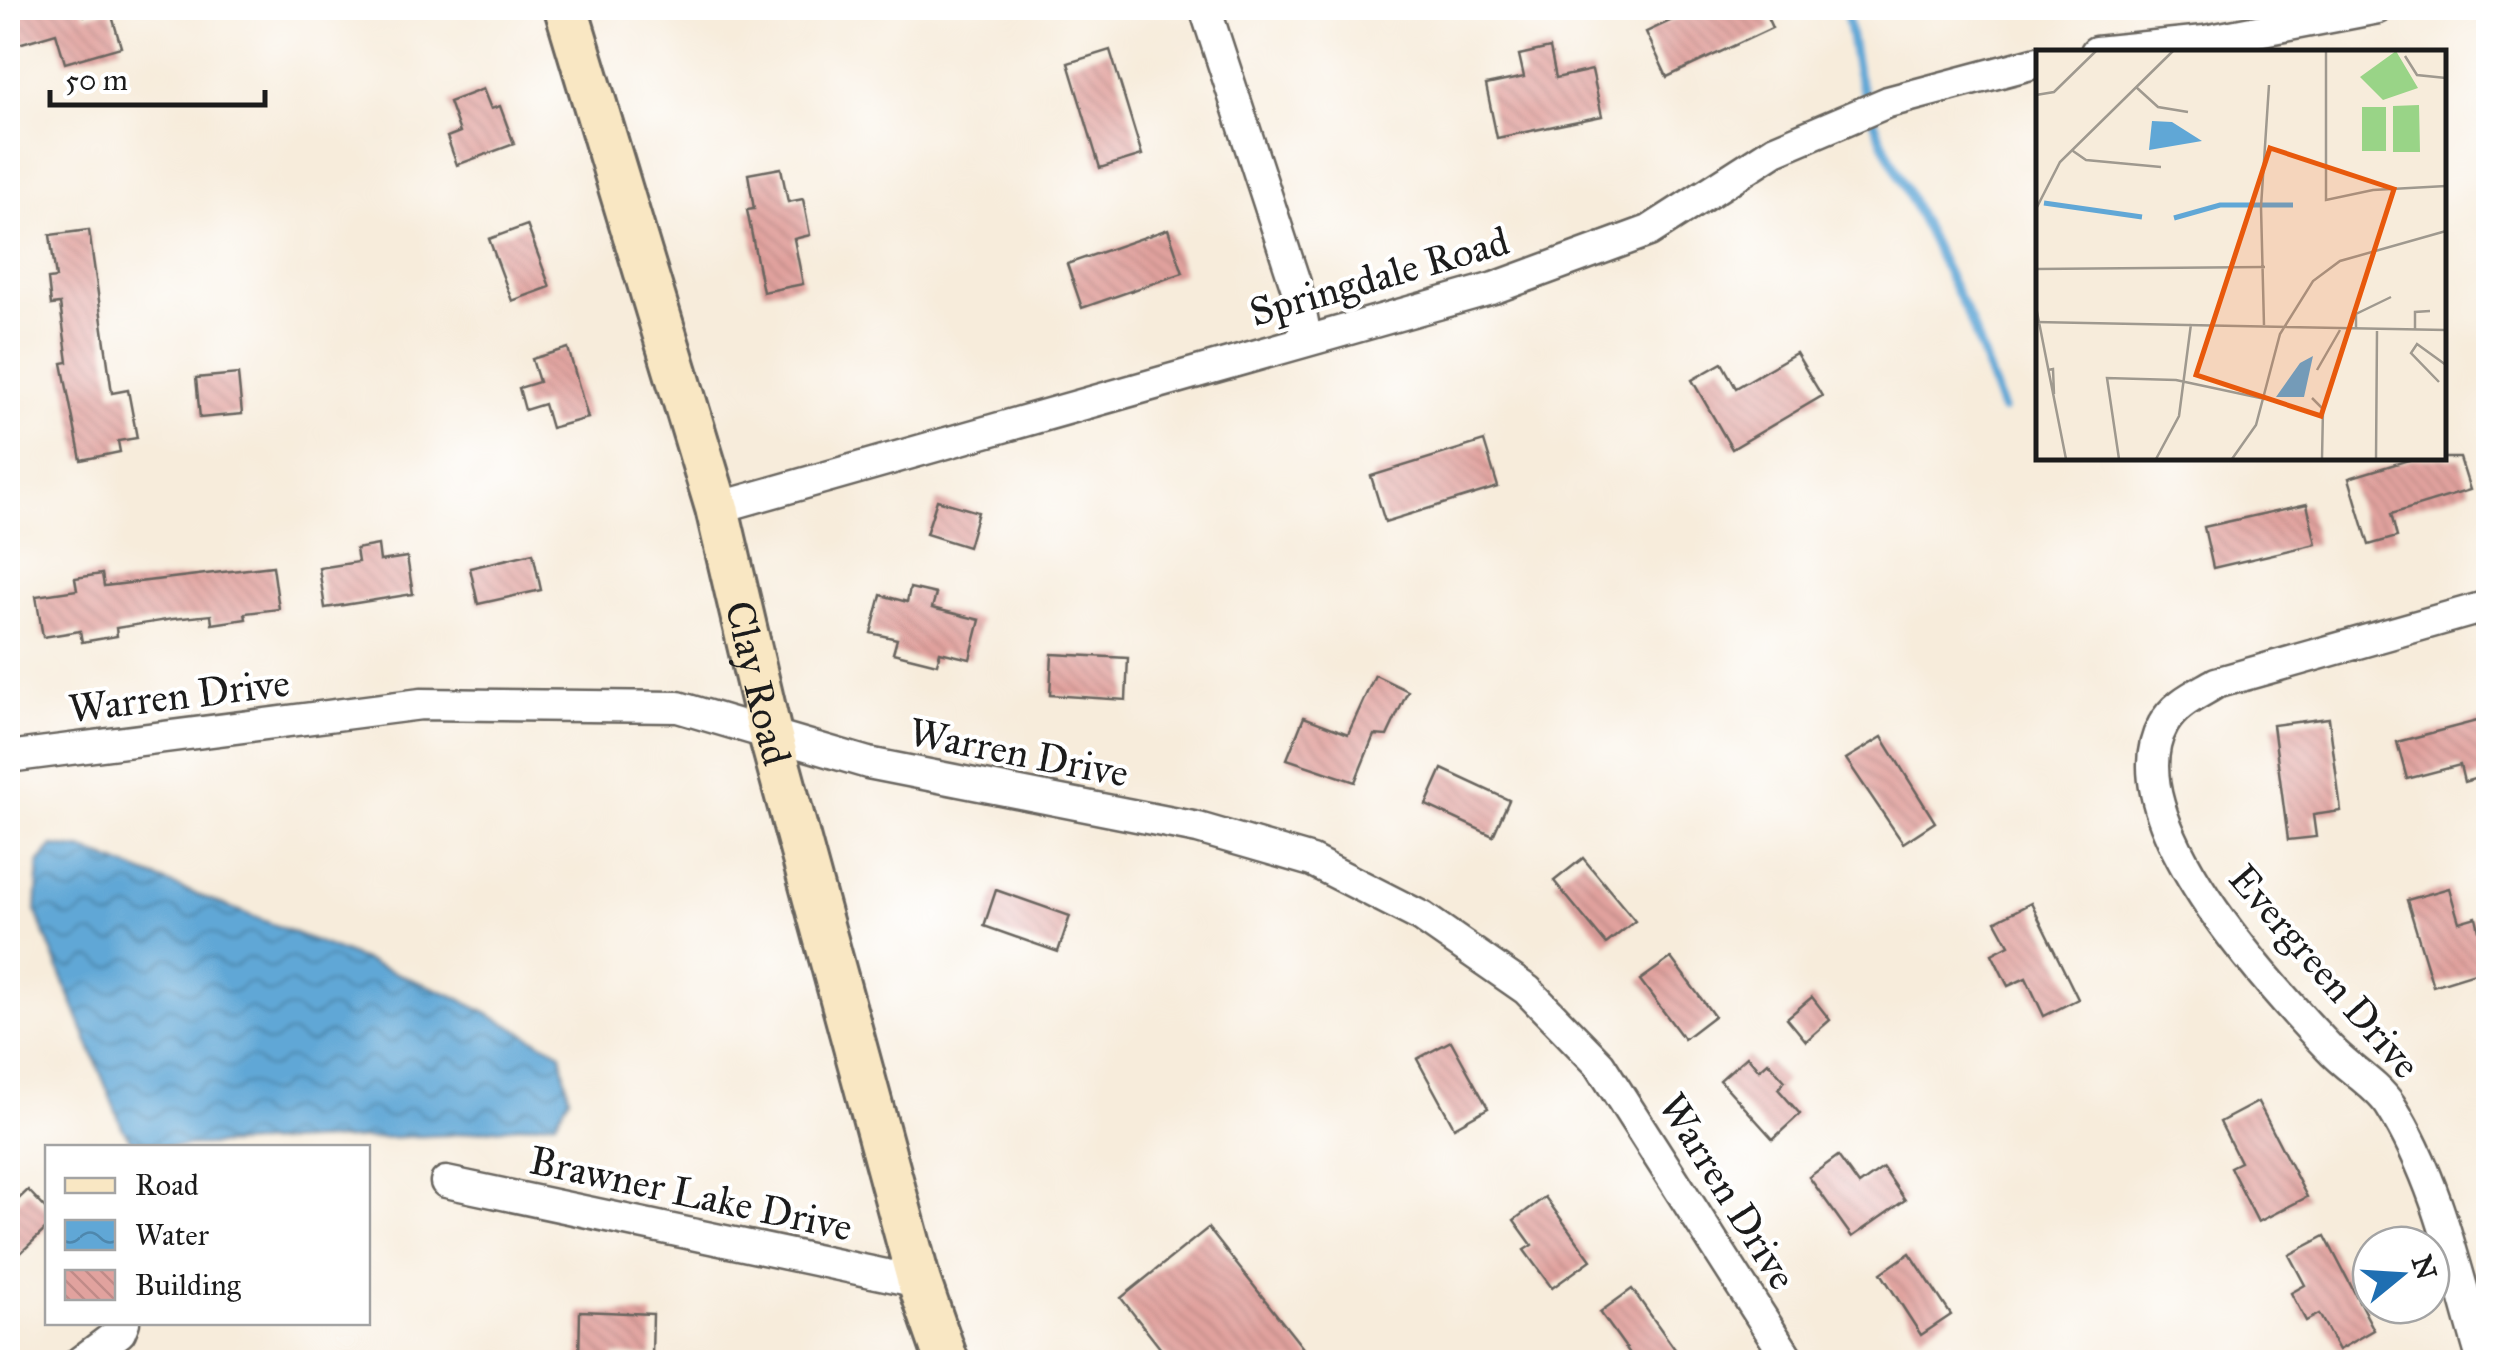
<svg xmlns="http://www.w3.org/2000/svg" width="2496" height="1370" viewBox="0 0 2496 1370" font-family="'IM FELL Great Primer',serif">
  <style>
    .water { fill: url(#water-waves); stroke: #3e6279; stroke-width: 2.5 }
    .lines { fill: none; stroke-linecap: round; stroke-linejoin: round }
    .stream { stroke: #60a7d6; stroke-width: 9 }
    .building { fill: url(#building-back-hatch) }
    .street-casing { stroke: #69655f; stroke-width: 35 }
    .secondary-casing { stroke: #69655f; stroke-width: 48 }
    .street { stroke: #fff; stroke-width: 30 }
    .secondary { stroke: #f9e7c3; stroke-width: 42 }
    .labels { text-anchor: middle; stroke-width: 8; stroke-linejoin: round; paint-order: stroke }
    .street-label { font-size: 40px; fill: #1c1c1c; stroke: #fff }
    .inset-river { fill: none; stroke: #60a7d6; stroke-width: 5 }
    .inset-road { fill: none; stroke: #9f998f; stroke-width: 2.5 }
    .view { fill: #e8590c; fill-opacity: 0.15; stroke: #e8590c; stroke-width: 5 }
    .inset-edge { fill: none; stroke: #1c1c1c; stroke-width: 5 }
  </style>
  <defs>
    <pattern id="water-waves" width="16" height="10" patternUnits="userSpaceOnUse" patternTransform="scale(2.5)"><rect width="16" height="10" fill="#60a7d6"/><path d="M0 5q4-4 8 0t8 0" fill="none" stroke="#4e87ad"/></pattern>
    <pattern id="building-back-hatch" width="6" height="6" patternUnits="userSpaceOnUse" patternTransform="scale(2.5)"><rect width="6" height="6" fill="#e1a29e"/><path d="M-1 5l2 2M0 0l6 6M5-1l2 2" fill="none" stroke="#c08b88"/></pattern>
  </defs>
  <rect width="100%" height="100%" fill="#fff"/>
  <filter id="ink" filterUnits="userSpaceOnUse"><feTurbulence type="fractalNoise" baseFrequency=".01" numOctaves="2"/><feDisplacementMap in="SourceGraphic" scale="20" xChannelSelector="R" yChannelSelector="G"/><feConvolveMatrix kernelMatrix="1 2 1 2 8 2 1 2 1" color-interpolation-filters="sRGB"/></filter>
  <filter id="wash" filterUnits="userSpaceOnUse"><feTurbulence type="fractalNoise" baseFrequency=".0048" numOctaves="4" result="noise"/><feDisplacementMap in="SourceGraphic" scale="40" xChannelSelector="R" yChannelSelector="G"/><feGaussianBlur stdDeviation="2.25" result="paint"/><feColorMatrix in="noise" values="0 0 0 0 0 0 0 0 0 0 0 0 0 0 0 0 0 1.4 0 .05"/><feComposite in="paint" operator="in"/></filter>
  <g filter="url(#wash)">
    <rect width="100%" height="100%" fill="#f7ecdb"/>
    <path class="water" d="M53 846 85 850 454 996 561 1053 569 1097 556 1121 450 1135 161 1147 134 1145 123 1129 36 912 39 862Z"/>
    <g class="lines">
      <path class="stream" d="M1846 8 1857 72 1879 134 1971 322 2002 410"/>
    </g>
    <g id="blocks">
      <g class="building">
        <path d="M8 8H82L85 16 110 9 121 47 65 63 56 33 8 47Z"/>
        <path d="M1698 8H1763L1772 28 1667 77 1646 32Z"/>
        <path d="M1550 48 1556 78 1592 70 1602 116 1497 138 1486 85 1524 77 1519 55Z"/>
        <path d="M1110 50 1142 155 1100 168 1068 63Z"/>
        <path d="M483 89 491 109 500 106 514 144 457 165 447 137 460 132 449 102Z"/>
        <path d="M781 168 788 202 803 199 810 235 794 239 803 284 763 292 747 210 754 209 748 174Z"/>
        <path d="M527 225 550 287 512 301 489 239Z"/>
        <path d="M1168 229 1183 273 1082 308 1067 264Z"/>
        <path d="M89 230 112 393 128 390 137 438 118 441 120 452 81 460 62 363 68 362 60 304 51 305 48 279 56 278 50 235Z"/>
        <path d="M568 348 588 418 551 428 544 404 525 410 519 388 539 382 532 359Z"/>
        <path d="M1796 353 1822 396 1732 449 1692 380 1722 363 1736 388Z"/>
        <path d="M238 374 242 414 200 418 196 378Z"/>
        <path d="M1484 441 1498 487 1385 522 1371 476Z"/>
        <path d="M2415 458H2460L2470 490 2391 514 2397 537 2369 545 2349 478Z"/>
        <path d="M937 500 978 512 968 547 926 534Z"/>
        <path d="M2307 504 2316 544 2213 568 2204 527Z"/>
        <path d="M378 545 380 561 407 557 413 594 325 608 319 568 358 562 356 549Z"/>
        <path d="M533 553 541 590 478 604 470 568Z"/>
        <path d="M273 566 279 609 245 613 246 619 212 624 211 615 173 619 116 628 117 636 82 642 80 631 43 637 36 596 77 590 75 578 102 574 104 586Z"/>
        <path d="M910 588 936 594 932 608 980 620 970 659 940 652 937 664 893 653 897 639 871 633 881 595 907 602Z"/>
        <path d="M1052 654 1128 658 1126 700 1050 695Z"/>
        <path d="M1375 675 1408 691 1387 736 1374 735 1355 782 1287 759 1304 717 1348 734Z"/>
        <path d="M2329 718 2341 811 2313 815 2316 837 2288 840 2273 725Z"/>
        <path d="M2488 718V762L2482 764 2485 776 2464 782 2460 765 2407 779 2397 742Z"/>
        <path d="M1882 737 1935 822 1903 843 1846 759Z"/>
        <path d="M1442 769 1509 800 1493 836 1426 805Z"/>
        <path d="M1583 858 1635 921 1606 944 1554 881Z"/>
        <path d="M2449 888 2459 922 2476 917 2488 969 2433 986 2407 900Z"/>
        <path d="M996 890 1070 916 1058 952 984 926Z"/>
        <path d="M2031 903 2078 999 2044 1016 2026 978 2008 986 1992 954 2009 945 1996 921Z"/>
        <path d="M1671 958 1714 1016 1684 1039 1640 980Z"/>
        <path d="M1812 997 1830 1020 1806 1041 1787 1018Z"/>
        <path d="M1451 1041 1488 1108 1454 1127 1417 1059Z"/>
        <path d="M1747 1056 1759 1070 1768 1062 1785 1081 1778 1089 1800 1114 1773 1139 1720 1080Z"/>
        <path d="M2258 1102 2307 1197 2258 1222 2230 1167 2240 1162 2220 1122Z"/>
        <path d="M1838 1156 1859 1185 1883 1168 1905 1200 1852 1237 1809 1177Z"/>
        <path d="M28 1190 48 1211V1227L8 1265V1209Z"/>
        <path d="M1545 1197 1591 1260 1552 1288 1524 1250 1532 1245 1514 1220Z"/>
        <path d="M1208 1228 1314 1362H1171L1121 1298Z"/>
        <path d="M2325 1236 2374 1330 2339 1350 2319 1314 2306 1321 2291 1293 2305 1285 2289 1255Z"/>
        <path d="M1910 1253 1951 1315 1921 1335 1881 1273Z"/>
        <path d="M1632 1289 1677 1352 1663 1362H1636L1600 1312Z"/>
        <path d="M580 1311 653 1314 652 1356 614 1355V1362L579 1361Z"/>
      </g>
    </g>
  </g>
  <g filter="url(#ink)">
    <use href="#blocks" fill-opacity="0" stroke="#69655f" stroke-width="2.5"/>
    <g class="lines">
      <defs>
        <g id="street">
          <path d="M1205 8 1296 286 1306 338"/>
          <path d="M2096 52 2205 41 2378 8"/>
          <path d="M717 508 1494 288 1649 231 1775 150 1888 102 2038 62"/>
          <path d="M8 757 421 704 678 707 868 763 1198 828 1312 861 1422 917 1527 990 1600 1065 1790 1362"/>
          <path d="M446 1182 919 1282"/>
          <path d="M80 1362 120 1332 124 1322"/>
          <path d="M2483 1362C2457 1276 2439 1182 2390 1105 2375 1083 2347 1068 2329 1048 2270 986 2112 816 2163 725 2174 704 2196 695 2216 683L2488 606"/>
        </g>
        <g id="secondary">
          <path id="s1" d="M566 8 717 508 770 734 919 1282 947 1362"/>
        </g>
      </defs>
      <use href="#street" class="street-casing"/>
      <use href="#secondary" class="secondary-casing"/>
      <use href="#street" class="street"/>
      <use href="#secondary" class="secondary"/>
    </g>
  </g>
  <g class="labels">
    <g class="street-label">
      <text transform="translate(1379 276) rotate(-16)" y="14">Springdale Road</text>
      <text dy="14" stroke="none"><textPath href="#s1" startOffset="702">Clay Road</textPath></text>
      <text transform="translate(179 695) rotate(-7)" y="14">Warren Drive</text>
      <text transform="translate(1019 752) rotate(11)" y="14">Warren Drive</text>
      <text transform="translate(2325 971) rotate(49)" y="14">Evergreen Drive</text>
      <text transform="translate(1728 1191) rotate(58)" y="14">Warren Drive</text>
      <text transform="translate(691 1193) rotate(12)" y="14">Brawner Lake Drive</text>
    </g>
  </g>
  <g transform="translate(2036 50)">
    <rect width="410" height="410" fill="#f7ecdb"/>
    <path d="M360 1 382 38 347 50 324 27ZM383 55 384 102H357V56ZM326 57H350V101H326Z" fill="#99d487"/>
    <path d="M116 71 136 72 166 91 113 100ZM277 306 268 347H240L264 313Z" fill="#60a7d6"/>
    <path class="inset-river" d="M8 153 106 167M138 168 184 155H257"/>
    <path class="inset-road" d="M290 1V150L337 140 410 136M369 6 381 25 410 28M100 37 122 57 152 62M0 45 18 42 60 1M37 101 50 110 125 117M0 159 24 112 137 1M0 219 229 217M0 257 30 409M0 272 410 280M228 275 225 157 233 35M320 279V264L355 247M379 280V262L394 261M12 320 17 319 18 344M281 320 304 280M403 332 375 303 381 294 410 315M276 348 287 359 286 409M83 409 71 328 140 330 229 349M120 409 143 366 155 274M196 409 220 375 244 284 277 231 304 211 410 181M340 409 341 281"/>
    <path class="view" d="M234 98 358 139 285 366 160 325Z"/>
    <rect width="410" height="410" class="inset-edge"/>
  </g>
  <rect width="2496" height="1370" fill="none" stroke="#fff" stroke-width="40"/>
  <rect x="45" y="1145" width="325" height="180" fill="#ffffff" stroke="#a4a4a4" stroke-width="2.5"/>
  <rect x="65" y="1178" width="50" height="15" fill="#f9e7c3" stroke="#a4a4a4" stroke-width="2.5"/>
  <text x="135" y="1195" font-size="30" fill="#1c1c1c">Road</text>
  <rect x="65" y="1220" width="50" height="30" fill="url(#water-waves)" stroke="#a4a4a4" stroke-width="2.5"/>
  <text x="135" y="1245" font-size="30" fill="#1c1c1c">Water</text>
  <rect x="65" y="1270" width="50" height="30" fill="url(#building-back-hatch)" stroke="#a4a4a4" stroke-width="2.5"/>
  <text x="135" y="1295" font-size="30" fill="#1c1c1c">Building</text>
  <g transform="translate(2401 1275) rotate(72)"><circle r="48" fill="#ffffff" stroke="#a4a4a4" stroke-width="2.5"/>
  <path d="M0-8L18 38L0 25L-18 38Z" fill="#1f6fb2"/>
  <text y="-15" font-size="28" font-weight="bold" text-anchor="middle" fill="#1c1c1c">N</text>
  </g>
  <path d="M50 90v15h215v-15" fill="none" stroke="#1c1c1c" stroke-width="5"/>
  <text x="65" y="90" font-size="30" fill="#1c1c1c" stroke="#ffffff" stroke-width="8" paint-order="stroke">50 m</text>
</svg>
